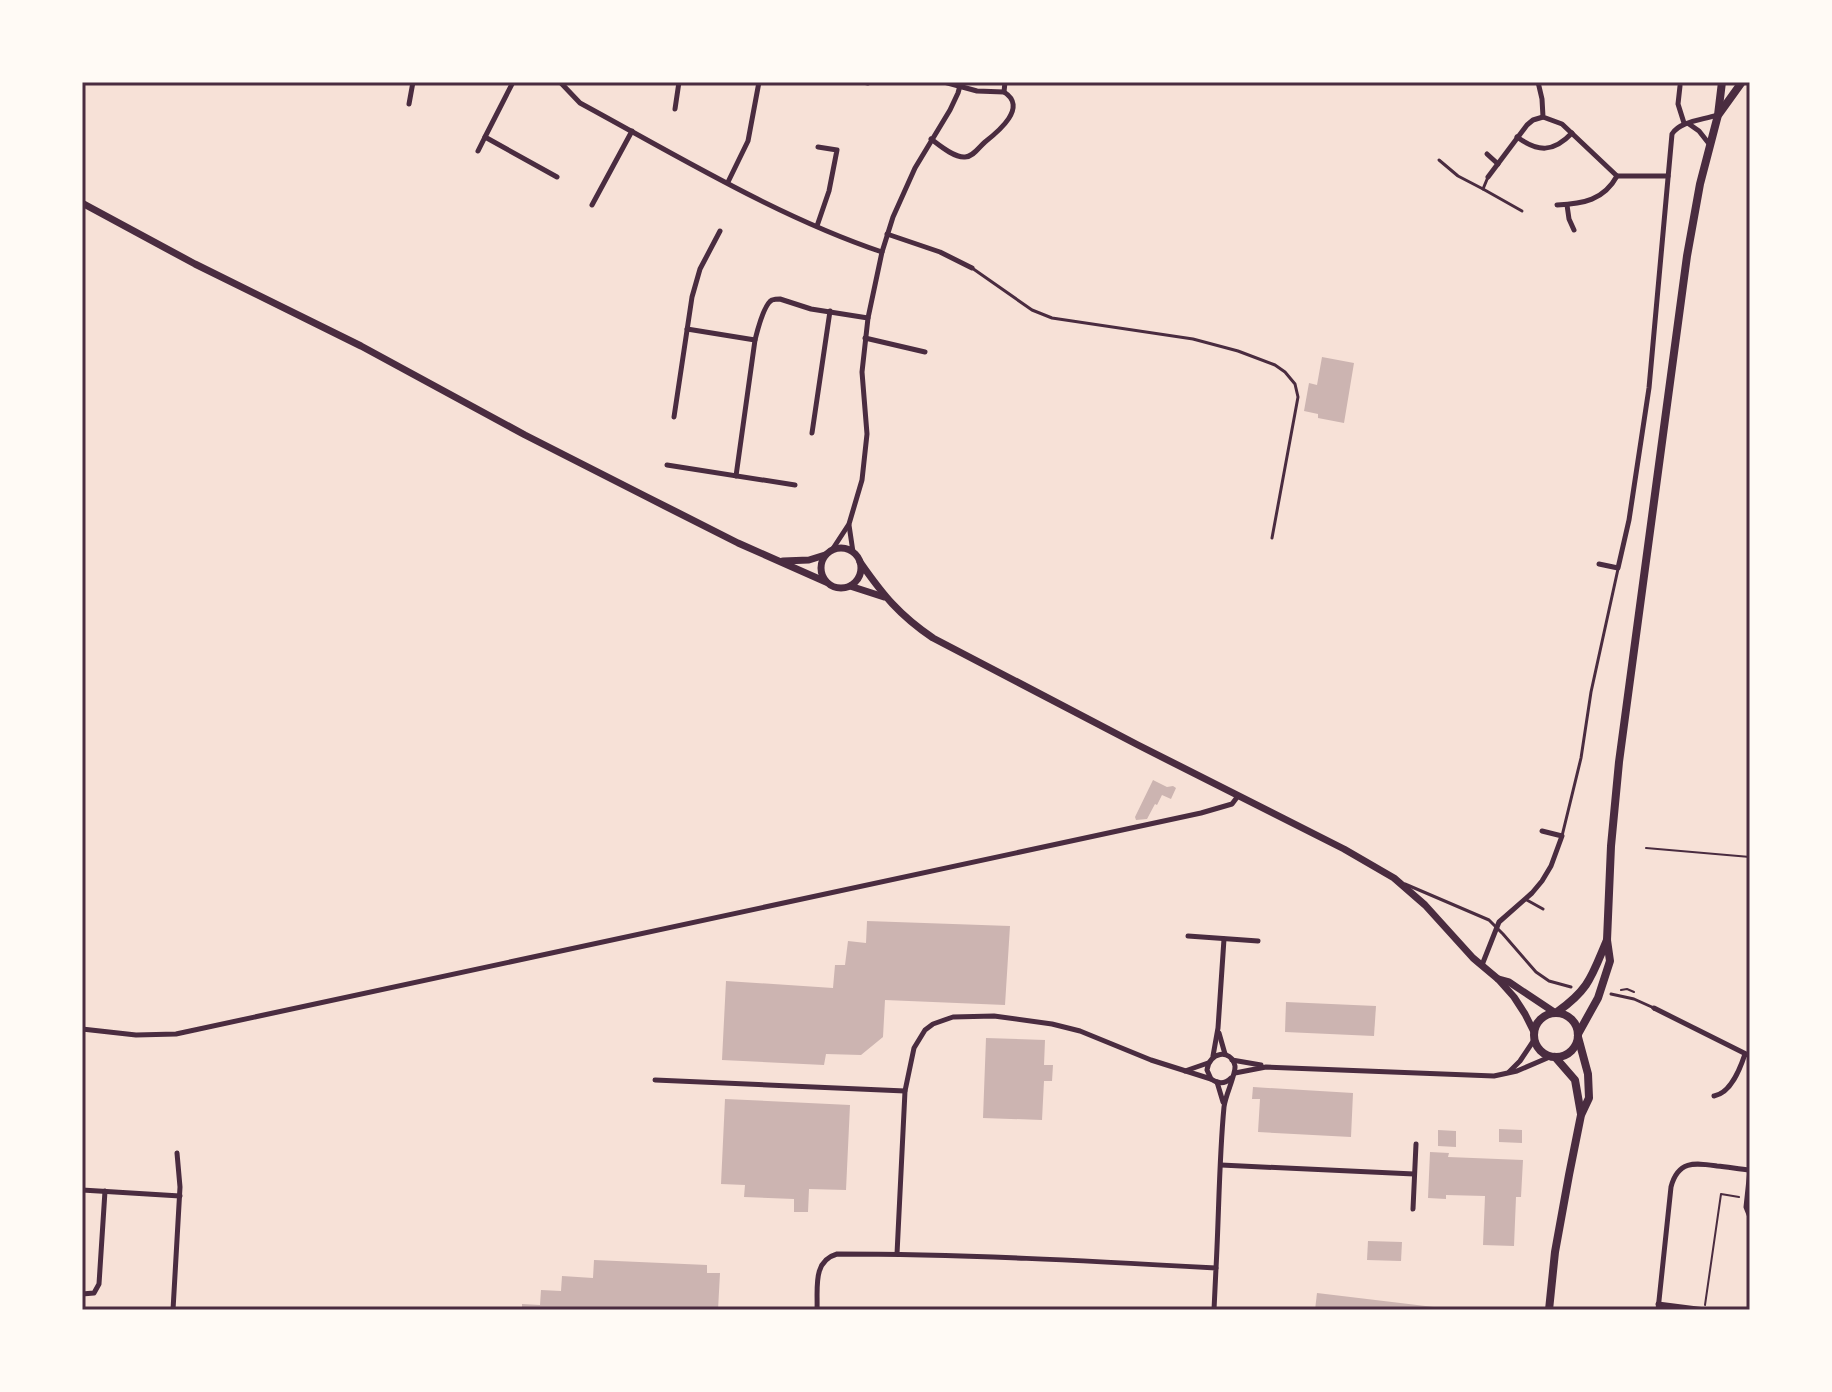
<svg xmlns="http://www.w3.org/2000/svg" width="1832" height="1392" viewBox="0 0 1832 1392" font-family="'Crimson Pro',serif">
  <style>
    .building { fill: #ccb4b1 }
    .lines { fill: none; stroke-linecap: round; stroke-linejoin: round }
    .path { stroke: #4a2c40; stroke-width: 2 }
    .service { stroke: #4a2c40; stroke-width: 3 }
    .minor { stroke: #4a2c40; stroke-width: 5 }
    .secondary { stroke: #4a2c40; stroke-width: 7 }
    .primary { stroke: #4a2c40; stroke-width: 8 }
    .neatline { fill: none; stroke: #4a2c40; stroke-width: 3 }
  </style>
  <rect width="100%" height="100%" fill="#f7e1d7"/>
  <g class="building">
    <path d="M1322 357 1354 363 1344 423 1318 418V414L1304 411 1309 383 1317 385Z"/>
    <path d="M1153 780 1167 787 1173 786 1176 788 1171 799 1162 795 1157 805 1155 804 1147 819 1136 820 1135 817Z"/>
    <path d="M867 921 1010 926 1005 1005 885 1000 883 1037 861 1055 826 1054 824 1065 722 1060 726 981 833 988 835 965H845L848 941 866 943Z"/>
    <path d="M1286 1002 1376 1006 1374 1036 1285 1032Z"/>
    <path d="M986 1038 1045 1040 1044 1065H1053L1052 1081H1044L1042 1120 983 1118Z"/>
    <path d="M1253 1087 1353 1093 1351 1137 1258 1132 1260 1099H1252Z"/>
    <path d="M725 1099 850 1105 846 1190 809 1189 808 1212H794V1199L744 1197 745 1185 721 1184Z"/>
    <path d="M1499 1129 1522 1130V1143L1499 1142Z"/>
    <path d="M1438 1130 1456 1131V1147L1438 1146Z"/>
    <path d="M1430 1152 1449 1153 1448 1157 1523 1160 1521 1197H1516L1514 1246 1483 1245 1485 1196 1446 1195V1199L1428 1198Z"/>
    <path d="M1368 1241 1402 1242 1401 1261 1367 1260Z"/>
    <path d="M594 1260 707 1265V1273H720L718 1310H522V1304L540 1305 541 1290 561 1291 562 1276 593 1278Z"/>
    <path d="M1317 1293 1442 1308V1310H1315Z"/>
  </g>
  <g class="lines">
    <g class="path">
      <path d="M1646 848 1750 857"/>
      <path d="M1621 990 1627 989 1634 992"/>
      <path d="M1705 1305 1721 1194 1739 1197"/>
    </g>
    <g class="service">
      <path d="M1439 160 1458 176 1483 189"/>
      <path d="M1488 177 1483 189 1522 211"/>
      <path d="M972 268 1032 310 1052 318 1193 339 1238 351 1275 365 1285 372 1295 384 1298 397 1272 538"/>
      <path d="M1562 836 1581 758 1591 692 1618 569"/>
      <path d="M1405 884 1489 920 1503 934 1536 972 1549 981 1571 987"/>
      <path d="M1525 899 1543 909"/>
      <path d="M1611 994 1634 999 1654 1008"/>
    </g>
    <g class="minor">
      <path d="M513 82 485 137 557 177"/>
      <path d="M560 82 580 103C676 155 778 217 882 252"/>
      <path d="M863 82 868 83"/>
      <path d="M944 82 977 91 1004 92"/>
      <path d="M1538 82 1542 99 1543 117 1562 124 1617 176C1604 200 1583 204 1557 205"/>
      <path d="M1680 86 1678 104 1684 123"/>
      <path d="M409 104 413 82"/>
      <path d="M675 109 679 82"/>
      <path d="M1689 124 1699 131 1710 145"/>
      <path d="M1517 137C1538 152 1553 153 1572 133"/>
      <path d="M931 139C939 145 954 158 965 157 973 157 979 147 985 142 999 131 1028 107 1004 92L1005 82"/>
      <path d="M478 151 485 137"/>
      <path d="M1487 154 1498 164"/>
      <path d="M1617 176H1668"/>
      <path d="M1488 177 1527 125 1533 120 1543 117"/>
      <path d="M728 182 748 141 759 82"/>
      <path d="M592 205 632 131"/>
      <path d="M1567 205 1569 219 1574 230"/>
      <path d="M817 226 829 191 837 150 818 147"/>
      <path d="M887 234 940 252 972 268"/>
      <path d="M687 329 755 340"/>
      <path d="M865 338 925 352"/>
      <path d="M674 417 692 297 700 269 720 231"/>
      <path d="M812 433 830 311"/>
      <path d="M667 465 795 485"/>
      <path d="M736 476 755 340C757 332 764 304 772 300 775 299 777 299 780 299L811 309 868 318"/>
      <path d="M849 525 853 552"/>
      <path d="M832 550 849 524 862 480 867 434 862 372 868 318 882 252 893 217 915 168 950 110 958 93 961 82"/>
      <path d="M1599 564 1618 568 1629 520 1649 388 1672 134C1680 121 1703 120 1717 115"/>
      <path d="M1188 936 1258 941"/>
      <path d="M1482 965 1499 922 1532 893 1542 881 1551 866 1562 836 1542 831"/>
      <path d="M1654 1008 1750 1056"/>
      <path d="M82 1029 136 1035 176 1034 1201 813 1232 804 1238 796"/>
      <path d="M1219 1033 1225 1054"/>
      <path d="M1213 1056 1218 1028 1224 939"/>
      <path d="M1232 1060 1261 1065"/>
      <path d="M1185 1071 1208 1063"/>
      <path d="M1509 1072 1520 1061 1534 1040"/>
      <path d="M1235 1073 1266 1067 1494 1076 1517 1071 1552 1056"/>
      <path d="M655 1080 905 1091"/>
      <path d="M1217 1082 1223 1102"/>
      <path d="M1714 1096C1731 1093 1740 1069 1745 1054"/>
      <path d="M1221 1165 1414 1174"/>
      <path d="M1750 1170 1746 1207 1750 1217"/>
      <path d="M82 1190 180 1196"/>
      <path d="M1413 1209 1416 1144"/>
      <path d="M897 1254 905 1091 914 1048 925 1030 933 1024 953 1017 994 1016 1052 1024 1080 1031 1151 1060 1211 1079"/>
      <path d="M1216 1268C1219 1214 1219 1160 1224 1107 1225 1096 1236 1074 1235 1066 1231 1048 1209 1052 1207 1070L1211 1079C1218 1084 1225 1084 1231 1078"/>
      <path d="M82 1294 94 1293 99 1284 105 1191"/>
      <path d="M1658 1304 1705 1310"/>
      <path d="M173 1310 180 1187 177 1153"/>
      <path d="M817 1310C818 1289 812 1261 837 1254 963 1254 1090 1261 1216 1268L1214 1310"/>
      <path d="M1658 1310 1671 1187C1678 1160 1695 1163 1717 1166 1728 1167 1739 1169 1750 1170"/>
    </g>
    <g class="secondary">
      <path d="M82 203 195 264 361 346 525 435 647 497 738 543 826 582"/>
      <circle cx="841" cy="568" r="20"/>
      <path d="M783 561 809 560 825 555"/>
      <path d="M860 562C883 595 899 615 933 638L1138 745 1344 849 1394 878 1425 905 1473 958 1498 979 1514 997 1525 1014 1534 1032"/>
      <path d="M850 586 884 597"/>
      <path d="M1498 979 1509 982 1554 1012"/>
    </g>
    <g class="primary">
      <path d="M1719 114 1742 82"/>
      <path d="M1557 1012C1590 989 1592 975 1607 940"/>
      <circle cx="1556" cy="1035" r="22"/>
      <path d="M1578 1034 1598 998 1610 961 1607 940 1611 846 1619 762 1687 256 1700 184 1718 115 1722 82"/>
      <path d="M1555 1057 1575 1080 1581 1114"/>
      <path d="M1549 1310 1555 1252 1569 1175 1581 1115 1589 1098 1588 1074 1578 1037"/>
    </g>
  </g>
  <rect width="1832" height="1392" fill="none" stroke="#fffaf5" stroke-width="168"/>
  <rect x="84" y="84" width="1664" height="1224" class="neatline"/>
</svg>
